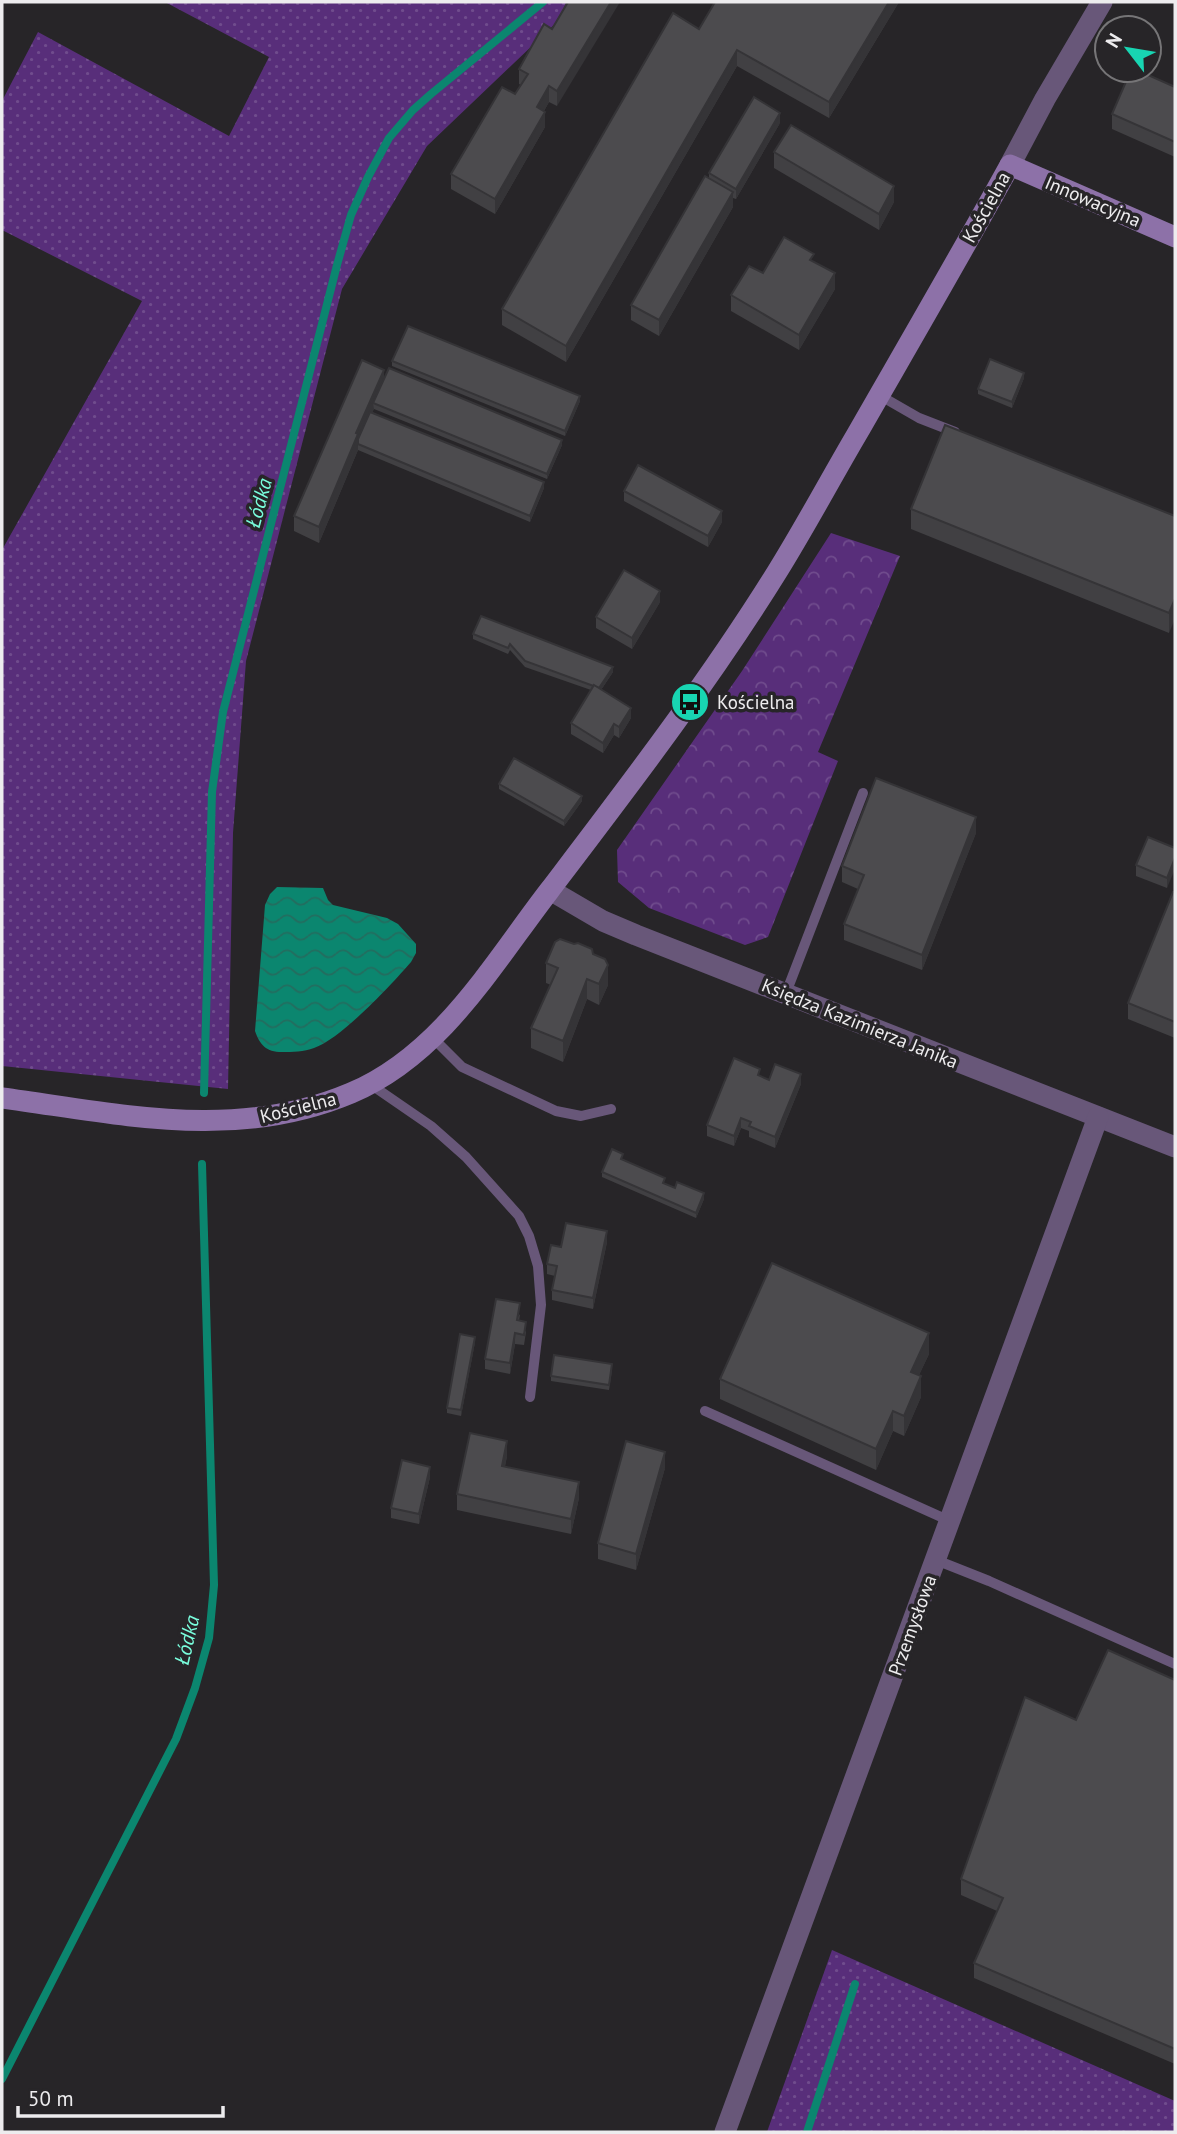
<svg xmlns="http://www.w3.org/2000/svg" width="1177" height="2134" viewBox="0 0 1177 2134" font-family="'PT Sans',sans-serif">
  <style>
    .grass { fill: url(#grass-dots) }
    .forest { fill: url(#forest-crowns) }
    .water { fill: url(#water-waves) }
    .lines { fill: none; stroke-linecap: round; stroke-linejoin: round }
    .stream { stroke: #0b866f; stroke-width: 8 }
    .lane { stroke: #685779; stroke-width: 10 }
    .street { stroke: #685779; stroke-width: 21 }
    .secondary { stroke: #8d71a8; stroke-width: 21 }
    .wall { fill: #414043 }
    .shaded-wall { fill: #353437 }
    .building { fill: #4c4b4e; stroke: #353437; stroke-width: 2 }
    .labels { text-anchor: middle; stroke-width: 7; stroke-linejoin: round; paint-order: stroke }
    .street-label { font-size: 19px; fill: #edecee; stroke: #272528 }
    .poi-label { font-size: 19px; fill: #edecee; stroke: #272528; text-anchor: start }
    .water-label { font-size: 21px; font-style: italic; fill: #79fddc; stroke: #272528 }
  </style>
  <defs>
    <pattern id="grass-dots" width="8" height="8" patternUnits="userSpaceOnUse" patternTransform="scale(1.75)"><rect width="8" height="8" fill="#582e7a"/><path d="M2 2h.1M6 6h.1" fill="none" stroke="#704c8d" stroke-width="1.8" stroke-linecap="round"/></pattern>
    <pattern id="forest-crowns" width="20" height="18" patternUnits="userSpaceOnUse" patternTransform="scale(1.75)"><rect width="20" height="18" fill="#582e7a"/><path d="M2 6a3 3 0 1 1 6 0M12 15a3 3 0 1 1 6 0" fill="none" stroke="#704c8d"/></pattern>
    <pattern id="water-waves" width="16" height="10" patternUnits="userSpaceOnUse" patternTransform="scale(1.75)"><rect width="16" height="10" fill="#0b866f"/><path d="M0 5q4-4 8 0t8 0" fill="none" stroke="#236d5f"/></pattern>
  </defs>
  <rect width="100%" height="100%" fill="#272528"/>
  <g class="grass">
    <path d="M165 2H578L427 146 342 289 246 661 233 833 228 1089 2 1066V550L142 301 2 230V101L38 32 229 136 269 57Z"/>
    <path d="M832 1950 1175 2101V2132H767Z"/>
  </g>
  <path class="forest" d="M831 533 900 556 818 752 838 761 768 937 745 945 649 908 618 882 617 850 742 671Z"/>
  <path class="water" d="M277 887 323 888 328 900 333 905 387 918 398 924 416 944V953L411 962C392 984 341 1039 314 1048 304 1052 292 1052 282 1052 266 1052 260 1045 255 1031L265 905 270 894Z"/>
  <g class="lines">
    <g class="stream">
      <path d="M204 1093 212 792 223 712 337 265 351 215 368 177 389 138 413 110 431 94 543 2"/>
      <path d="M2 2079 176 1739 195 1688 209 1638 214 1585 202 1164"/>
      <path d="M807 2132 855 1984"/>
    </g>
    <g class="lane">
      <path d="M879 395 919 418 955 432"/>
      <path d="M786 993 863 793"/>
      <path d="M433 1038 462 1067 556 1111 581 1116 611 1109"/>
      <path d="M370 1084 431 1126 466 1157 519 1216 529 1236 538 1266 541 1305 530 1397"/>
      <path d="M705 1411 950 1521"/>
      <path d="M936 1560 989 1581 1175 1664"/>
    </g>
    <g class="street">
      <path d="M1010 165 1045 99 1102 2"/>
      <path d="M550 890 603 921 636 935 1175 1147"/>
      <path d="M725 2132 1098 1117"/>
    </g>
    <path class="secondary" d="M2 1098C122 1114 235 1142 351 1093 441 1055 492 965 549 891 628 787 708 683 777 572 805 527 830 480 857 434 908 345 960 256 1010 165L1175 237"/>
  </g>
  <g class="wall">
    <path d="M899 2 829 118 737 66 566 362 502 325V309L699 29Z"/>
    <path d="M566 3 557 106 549 102 544 111 545 127 495 214 451 189V174L515 94 521 85 519 84V69L552 29Z"/>
    <path d="M1175 87V157L1112 129V114Z"/>
    <path d="M780 123 736 199 733 198V207L659 336 631 320V305L709 178V173Z"/>
    <path d="M774 152 894 202 879 230 774 168Z"/>
    <path d="M814 262 835 289 799 350 731 311V295L763 273Z"/>
    <path d="M392 361 580 401 565 436 392 366Z"/>
    <path d="M1024 378 1012 408 978 394V389Z"/>
    <path d="M384 379 562 445 547 479 374 409 372 412 544 488 530 522 358 450 319 543 294 531V516Z"/>
    <path d="M624 491 722 522 708 547 624 501Z"/>
    <path d="M911 509 1175 516 1169 633 911 529Z"/>
    <path d="M660 602 632 649 596 628V617Z"/>
    <path d="M473 634 613 672 601 690 631 718 619 738 614 735 603 753 571 734V723L591 690 525 667 510 650 508 654 473 639Z"/>
    <path d="M499 784 582 801 564 826 499 789Z"/>
    <path d="M976 833 922 970 844 940V924L858 889 842 882V866Z"/>
    <path d="M1175 848 1167 888 1136 876V865Z"/>
    <path d="M1175 892V1038L1128 1019V1003Z"/>
    <path d="M546 963 608 985 599 1005 587 999 563 1062 531 1048V1028L551 985 546 983Z"/>
    <path d="M760 1076 769 1080 801 1084 775 1148 749 1137V1131L741 1128 734 1146 707 1136V1125Z"/>
    <path d="M623 1159 665 1184 704 1199 696 1218 602 1177V1172Z"/>
    <path d="M607 1242 593 1309 552 1300V1290L555 1276 547 1274V1264L561 1247Z"/>
    <path d="M520 1314 519 1321 526 1332 524 1345 515 1344 510 1374 485 1369V1359Z"/>
    <path d="M475 1342 461 1416 447 1413V1408Z"/>
    <path d="M929 1354 919 1375 921 1397 904 1436 893 1431 876 1470 720 1399V1379Z"/>
    <path d="M612 1370 609 1390 551 1381V1376Z"/>
    <path d="M507 1456 505 1466 579 1498 571 1534 457 1510V1494Z"/>
    <path d="M665 1468 636 1570 598 1559V1543Z"/>
    <path d="M430 1477 419 1524 391 1518V1508Z"/>
    <path d="M1175 1680V2064L974 1978V1963L997 1911 961 1895V1879L1076 1720Z"/>
  </g>
  <g class="shaded-wall">
    <path d="M611 2H620L557 106V91Z"/>
    <path d="M889 2H899L829 118V102Z"/>
    <path d="M737 50V66L566 362V346Z"/>
    <path d="M549 86V102L537 123V107Z"/>
    <path d="M545 112V127L495 214V199Z"/>
    <path d="M780 113V123L736 199V189Z"/>
    <path d="M894 186V202L879 230V214Z"/>
    <path d="M733 192V207L659 336V320Z"/>
    <path d="M835 273V289L799 350V335Z"/>
    <path d="M384 370V385L373 403 374 409 358 444V450L319 543V527L356 433Z"/>
    <path d="M1024 373V378L1012 408V402Z"/>
    <path d="M580 396V401L565 436V431Z"/>
    <path d="M562 440V445L547 479V474Z"/>
    <path d="M544 482V488L530 522V516Z"/>
    <path d="M722 511V522L708 547V536Z"/>
    <path d="M660 591V602L632 649V638Z"/>
    <path d="M1175 599V619L1169 633V613Z"/>
    <path d="M613 667V672L599 693V688Z"/>
    <path d="M631 708V718L619 738V727Z"/>
    <path d="M614 724V735L603 753V743Z"/>
    <path d="M582 796V801L564 826V821Z"/>
    <path d="M976 817V833L922 970V955Z"/>
    <path d="M1175 858V869L1167 888V878Z"/>
    <path d="M608 965V985L599 1005V984Z"/>
    <path d="M587 979V999L563 1062V1041Z"/>
    <path d="M801 1074V1084L775 1148V1137Z"/>
    <path d="M741 1118V1128L734 1146V1136Z"/>
    <path d="M704 1193V1199L696 1218V1213Z"/>
    <path d="M607 1231V1242L593 1309V1298Z"/>
    <path d="M515 1333V1344L510 1374V1363Z"/>
    <path d="M929 1333V1354L911 1392V1372Z"/>
    <path d="M475 1337V1342L461 1416V1410Z"/>
    <path d="M921 1376V1397L904 1436V1416Z"/>
    <path d="M893 1411V1431L876 1470V1449Z"/>
    <path d="M507 1441V1456L502 1481V1466Z"/>
    <path d="M665 1452V1468L636 1570V1554Z"/>
    <path d="M430 1467V1477L419 1524V1514Z"/>
    <path d="M579 1482V1498L571 1534V1519Z"/>
  </g>
  <g class="building">
    <path d="M568 2H611L557 91 549 86 537 107 545 112 495 199 451 174 502 87 515 94 528 74 519 69 544 24 552 29Z"/>
    <path d="M715 2H889L829 102 737 50 566 346 502 309 673 13 699 29Z"/>
    <path d="M1131 70H1137L1175 87V142L1112 114Z"/>
    <path d="M754 97 780 113 736 189 709 173Z"/>
    <path d="M791 125 894 186 879 214 774 152Z"/>
    <path d="M705 176 733 192 659 320 631 305Z"/>
    <path d="M784 237 814 254 810 260 835 273 799 335 731 295 749 266 763 273Z"/>
    <path d="M408 326 580 396 565 431 392 361Z"/>
    <path d="M990 359 1024 373 1012 402 978 389Z"/>
    <path d="M362 360 384 370 356 433 358 434 319 527 294 516Z"/>
    <path d="M389 368 562 440 547 474 373 403Z"/>
    <path d="M370 412 544 482 530 516 358 444V439Z"/>
    <path d="M945 425 1175 516V599L1169 613 911 509Z"/>
    <path d="M638 465 722 511 708 536 624 491Z"/>
    <path d="M624 570 660 591 632 638 596 617Z"/>
    <path d="M481 616 613 667 599 688 525 661 510 644 508 648 473 634Z"/>
    <path d="M594 685 631 708 619 727 614 724 603 743 571 723Z"/>
    <path d="M514 758 582 796 564 821 499 784Z"/>
    <path d="M876 778 976 817 922 955 844 924 864 875 842 866Z"/>
    <path d="M1148 837 1175 848V858L1167 878 1136 865Z"/>
    <path d="M1173 892H1175V1022L1128 1003Z"/>
    <path d="M560 939 574 944 578 943 592 949 593 954 605 959 608 965 599 984 587 979 563 1041 531 1028 558 968 546 963 555 942Z"/>
    <path d="M734 1058 760 1069 758 1075 769 1080 775 1064 801 1074 775 1137 749 1126 751 1122 741 1118 734 1136 707 1125Z"/>
    <path d="M612 1149 623 1154 621 1159 665 1178 663 1183 675 1188 677 1182 704 1193 696 1213 602 1172Z"/>
    <path d="M566 1223 607 1231 593 1298 552 1290 557 1266 547 1264 551 1245 561 1247Z"/>
    <path d="M772 1263 929 1333 911 1372 921 1376 904 1416 893 1411 876 1449 720 1379Z"/>
    <path d="M496 1299 520 1303 517 1320 526 1322 524 1335 515 1333 510 1363 485 1359Z"/>
    <path d="M460 1334 475 1337 461 1410 447 1408Z"/>
    <path d="M554 1355 612 1364 609 1385 551 1376Z"/>
    <path d="M470 1433 507 1441 502 1466 579 1482 571 1519 457 1494Z"/>
    <path d="M626 1441 665 1452 636 1554 598 1543Z"/>
    <path d="M402 1460 430 1467 419 1514 391 1508Z"/>
    <path d="M1108 1650 1175 1680V2049L974 1963 1003 1898 961 1879 1025 1697 1076 1720Z"/>
  </g>
  <defs>
    <symbol id="bus-disc" viewBox="-11 -11 22 22"><circle r="9.5" fill="#18d5b2" stroke="#272528"/><path d="M-5-6H5V4H4V6H2V4H-2V6H-4V4H-5ZM-3.5-4V0h7V-4ZM-3.5 1.2v1.5H-2V1.2ZM2 1.2v1.5H3.5V1.2Z" fill="#111"/></symbol>
  </defs>
  <g fill-rule="evenodd">
    <use href="#bus-disc" x="668" y="680" width="44" height="44"/>
  </g>
  <g class="labels">
    <g class="street-label">
      <text transform="translate(1093 201) rotate(23)" y="7">Innowacyjna</text>
      <text transform="translate(986 207) rotate(-61)" y="7">Kościelna</text>
      <text transform="translate(860 1023) rotate(22)" y="7">Księdza Kazimierza Janika</text>
      <text transform="translate(298 1107) rotate(-14)" y="7">Kościelna</text>
      <text transform="translate(912 1625) rotate(-70)" y="7">Przemysłowa</text>
    </g>
    <g class="poi-label">
      <text x="717" y="709">Kościelna</text>
    </g>
    <g class="water-label">
      <text transform="translate(259 503) rotate(-75)" y="7">Łódka</text>
      <text transform="translate(187 1640) rotate(-77)" y="7">Łódka</text>
    </g>
  </g>
  <rect width="1177" height="2134" fill="none" stroke="#edecee" stroke-width="7"/>
  <g transform="translate(1128 49) rotate(301)"><circle r="33" fill="#272528" stroke="#767577" stroke-width="2"/>
  <path d="M0-5L12 26L0 18L-12 26Z" fill="#18d5b2"/>
  <text y="-10" font-size="19" font-weight="bold" text-anchor="middle" fill="#edecee">N</text>
  </g>
  <path d="M18 2106v10h205v-10" fill="none" stroke="#edecee" stroke-width="3.5"/>
  <text x="28" y="2106" font-size="21" fill="#edecee" stroke="#272528" stroke-width="5" paint-order="stroke">50 m</text>
</svg>
